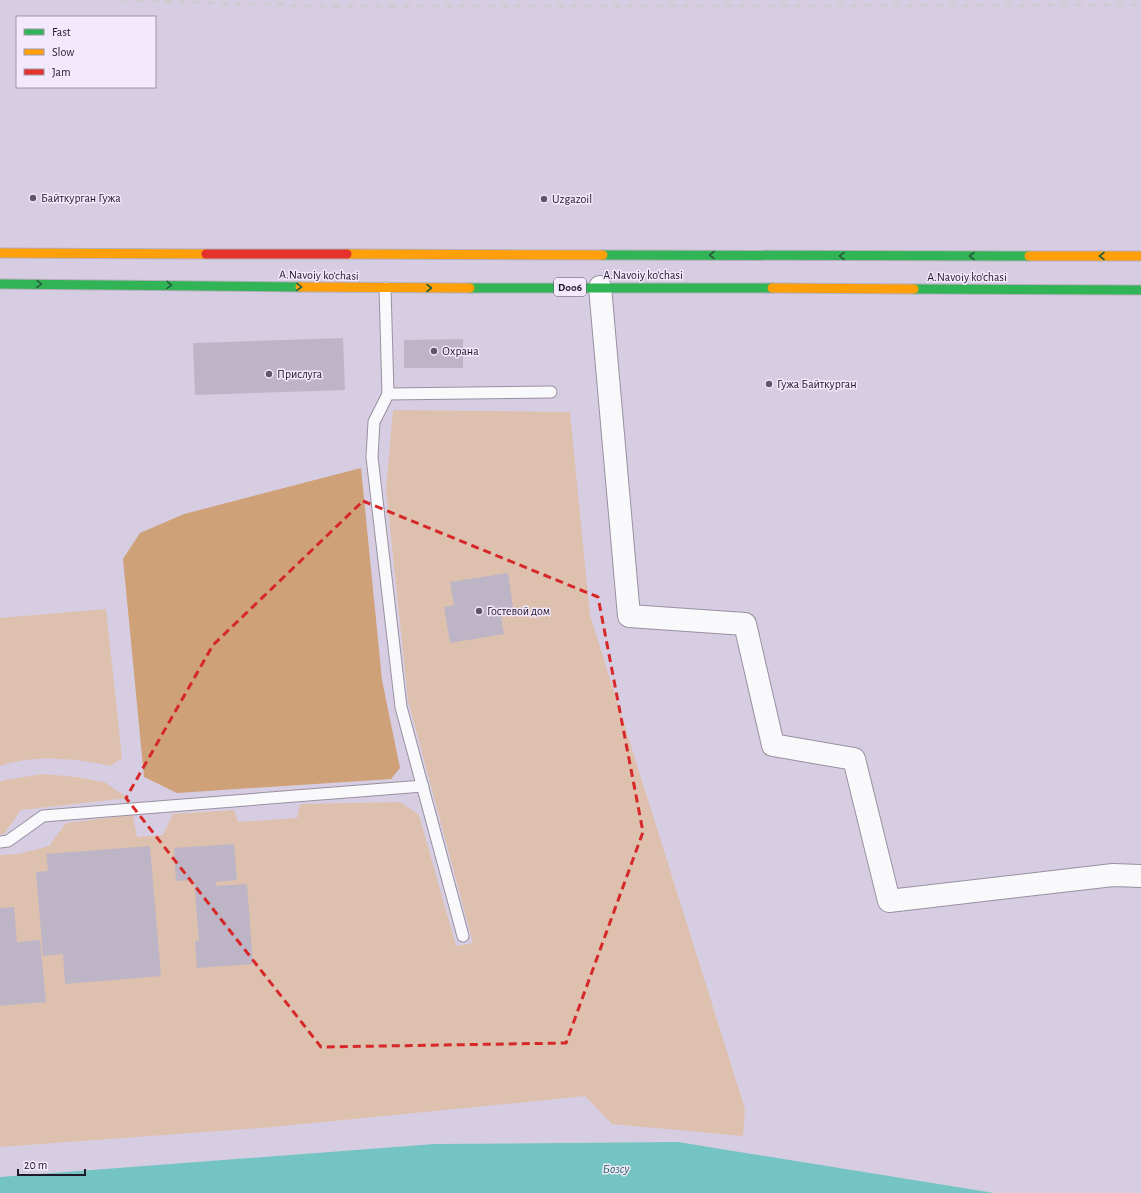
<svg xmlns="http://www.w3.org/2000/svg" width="1141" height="1193" viewBox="0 0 1141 1193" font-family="'Alegreya Sans',sans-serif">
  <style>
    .green { fill: #dec0af }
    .forest { fill: #cea178 }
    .water { fill: #73c4c2 }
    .building { fill: #bdb5c5 }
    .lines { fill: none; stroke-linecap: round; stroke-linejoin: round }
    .lane-casing { stroke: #9890a0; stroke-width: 13 }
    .street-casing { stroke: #9890a0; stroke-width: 24 }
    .fast-casing { stroke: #b3aeb9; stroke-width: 11 }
    .slow-casing { stroke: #b3aeb9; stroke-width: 11 }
    .jam-casing { stroke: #b3aeb9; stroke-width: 11 }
    .lane { stroke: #f9f8fb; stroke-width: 11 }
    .street { stroke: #f9f8fb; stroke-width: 22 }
    .fast { stroke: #30b455; stroke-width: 9 }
    .slow { stroke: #ff9f0a; stroke-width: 9 }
    .jam { stroke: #e5322d; stroke-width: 9 }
    .rail { stroke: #cecbd1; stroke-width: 3; stroke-dasharray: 7 7; stroke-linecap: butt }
    .oneway { stroke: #275e3b }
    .marked { fill: none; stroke: #d62828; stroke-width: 3; stroke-dasharray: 8 5; stroke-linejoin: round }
    .poi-dot { fill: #5f5768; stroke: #f3e9fd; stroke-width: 1.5 }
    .labels { text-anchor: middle; stroke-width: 3; stroke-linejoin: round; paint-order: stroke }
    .shield { fill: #f3e9fd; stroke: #5f5766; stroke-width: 1 }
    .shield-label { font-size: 11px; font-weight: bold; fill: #1f1826 }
    .poi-label { font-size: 12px; fill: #1f1826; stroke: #f3e9fd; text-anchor: start }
    .street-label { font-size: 12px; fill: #1f1826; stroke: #f3e9fd }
    .water-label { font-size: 13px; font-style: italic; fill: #20615b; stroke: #f3e9fd }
  </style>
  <rect width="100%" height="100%" fill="#d7cde2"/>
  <g class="green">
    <path d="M393 410 570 412 590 615 745 1109 743 1136 612 1124 585 1096 273 1127 0 1147V855L18 854 49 846 66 823 133 815 137 837 163 835 173 814 234 810 238 822 297 818 300 804 400 802 419 815 456 946 473 943 408 700 386 489Z"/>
    <path d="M106 609 122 758 111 766C75 758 35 754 0 766V618Z"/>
    <path d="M43 774 76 777 104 782 128 798 21 810 4 834H0V782L5 780Z"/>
  </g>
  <path class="forest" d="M361 468 382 680 400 768 391 779 177 793 144 777 123 559 140 533 184 514Z"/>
  <path class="water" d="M678 1142 994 1193H0V1177L435 1144Z"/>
  <g class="building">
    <path d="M343 338 345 390 195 395 193 343Z"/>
    <path d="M463 339V368H404V340Z"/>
    <path d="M508 573 514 615 501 617 504 634 450 643 444 607 454 605 450 582Z"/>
    <path d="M234 844 237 880 216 882V886L247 884 253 964 197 968 195 941H199L194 880 176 881 174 848Z"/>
    <path d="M150 846 161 976 65 984 63 954 43 956 36 872 48 871 46 854Z"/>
    <path d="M14 907 17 942 40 940 46 1002 0 1006V908Z"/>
  </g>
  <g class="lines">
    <defs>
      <g id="lane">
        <path d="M385 288 388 394"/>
        <path d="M0 842 8 841 43 816 423 786"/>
        <path d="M463 936 401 707 372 457 374 422 388 394 551 392"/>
      </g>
      <path id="street" d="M600 287 629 616 745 624 773 745 854 759 889 901 1113 875 1141 876"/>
      <g id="fast">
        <path d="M603 255 1029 256"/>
        <path d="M0 284 300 287"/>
        <path d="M470 288H772"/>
        <path d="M914 289 1141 290"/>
      </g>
      <g id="slow">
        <path d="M0 253 206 254"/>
        <path d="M347 254 603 255"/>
        <path d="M1029 256H1141"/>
        <path d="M300 287 470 288"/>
        <path d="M772 288 914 289"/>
      </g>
      <path id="jam" d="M206 254H347"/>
    </defs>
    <use href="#lane" class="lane-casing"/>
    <use href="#street" class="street-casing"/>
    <use href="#fast" class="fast-casing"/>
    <use href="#slow" class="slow-casing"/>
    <use href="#jam" class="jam-casing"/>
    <use href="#lane" class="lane"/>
    <use href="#street" class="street"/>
    <use href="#fast" class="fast"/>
    <use href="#slow" class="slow"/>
    <use href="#jam" class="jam"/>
    <path class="rail" d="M123 0 316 6 1141 5"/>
  </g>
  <defs><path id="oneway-chevron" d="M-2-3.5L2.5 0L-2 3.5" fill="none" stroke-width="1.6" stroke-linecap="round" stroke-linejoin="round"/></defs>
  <g class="oneway">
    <use href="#oneway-chevron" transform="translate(712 255) rotate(-180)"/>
    <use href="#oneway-chevron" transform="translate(842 256) rotate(-180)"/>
    <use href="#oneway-chevron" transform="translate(972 256) rotate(-180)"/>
    <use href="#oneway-chevron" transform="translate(1102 256) rotate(-180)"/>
    <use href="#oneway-chevron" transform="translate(39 284) rotate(1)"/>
    <use href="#oneway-chevron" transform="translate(169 285) rotate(1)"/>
    <use href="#oneway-chevron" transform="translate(299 287) rotate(1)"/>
    <use href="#oneway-chevron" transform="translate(429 288)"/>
  </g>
  <path class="marked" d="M363 501 598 597 643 832 566 1043 321 1047 126 798 213 645Z"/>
  <g class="poi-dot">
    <circle cx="33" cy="198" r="4"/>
    <circle cx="544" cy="199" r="4"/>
    <circle cx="434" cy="351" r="4"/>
    <circle cx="269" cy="374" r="4"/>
    <circle cx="769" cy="384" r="4"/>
    <circle cx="479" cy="611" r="4"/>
  </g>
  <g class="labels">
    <rect class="shield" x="554" y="278" width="32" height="18" rx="3"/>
    <g class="shield-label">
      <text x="570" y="291">D006</text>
    </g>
    <g class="poi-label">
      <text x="41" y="202">Байткурган Гужа</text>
      <text x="552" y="203">Uzgazoil</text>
      <text x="442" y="355">Охрана</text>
      <text x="277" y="378">Прислуга</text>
      <text x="777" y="388">Гужа Байткурган</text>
      <text x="487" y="615">Гостевой дом</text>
    </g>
    <g class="street-label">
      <text transform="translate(319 275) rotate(1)" y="4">A.Navoiy ko‘chasi</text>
      <text x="643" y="279">A.Navoiy ko‘chasi</text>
      <text x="967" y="281">A.Navoiy ko‘chasi</text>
    </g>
    <g class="water-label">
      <text x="616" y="1173">Бозсу</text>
    </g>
  </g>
  <rect x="16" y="16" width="140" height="72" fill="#f3e9fd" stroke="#9e95a7"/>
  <rect x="24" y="29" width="20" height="6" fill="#30b455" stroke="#9e95a7"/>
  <text x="52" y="36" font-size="12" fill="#1f1826">Fast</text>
  <rect x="24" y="49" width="20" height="6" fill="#ff9f0a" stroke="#9e95a7"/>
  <text x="52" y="56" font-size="12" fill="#1f1826">Slow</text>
  <rect x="24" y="69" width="20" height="6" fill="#e5322d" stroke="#9e95a7"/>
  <text x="52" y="76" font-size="12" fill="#1f1826">Jam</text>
  <path d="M18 1169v6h67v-6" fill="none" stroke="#1f1826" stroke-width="2"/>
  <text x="24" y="1169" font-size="12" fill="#1f1826" stroke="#f3e9fd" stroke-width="3" paint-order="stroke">20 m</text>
</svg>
